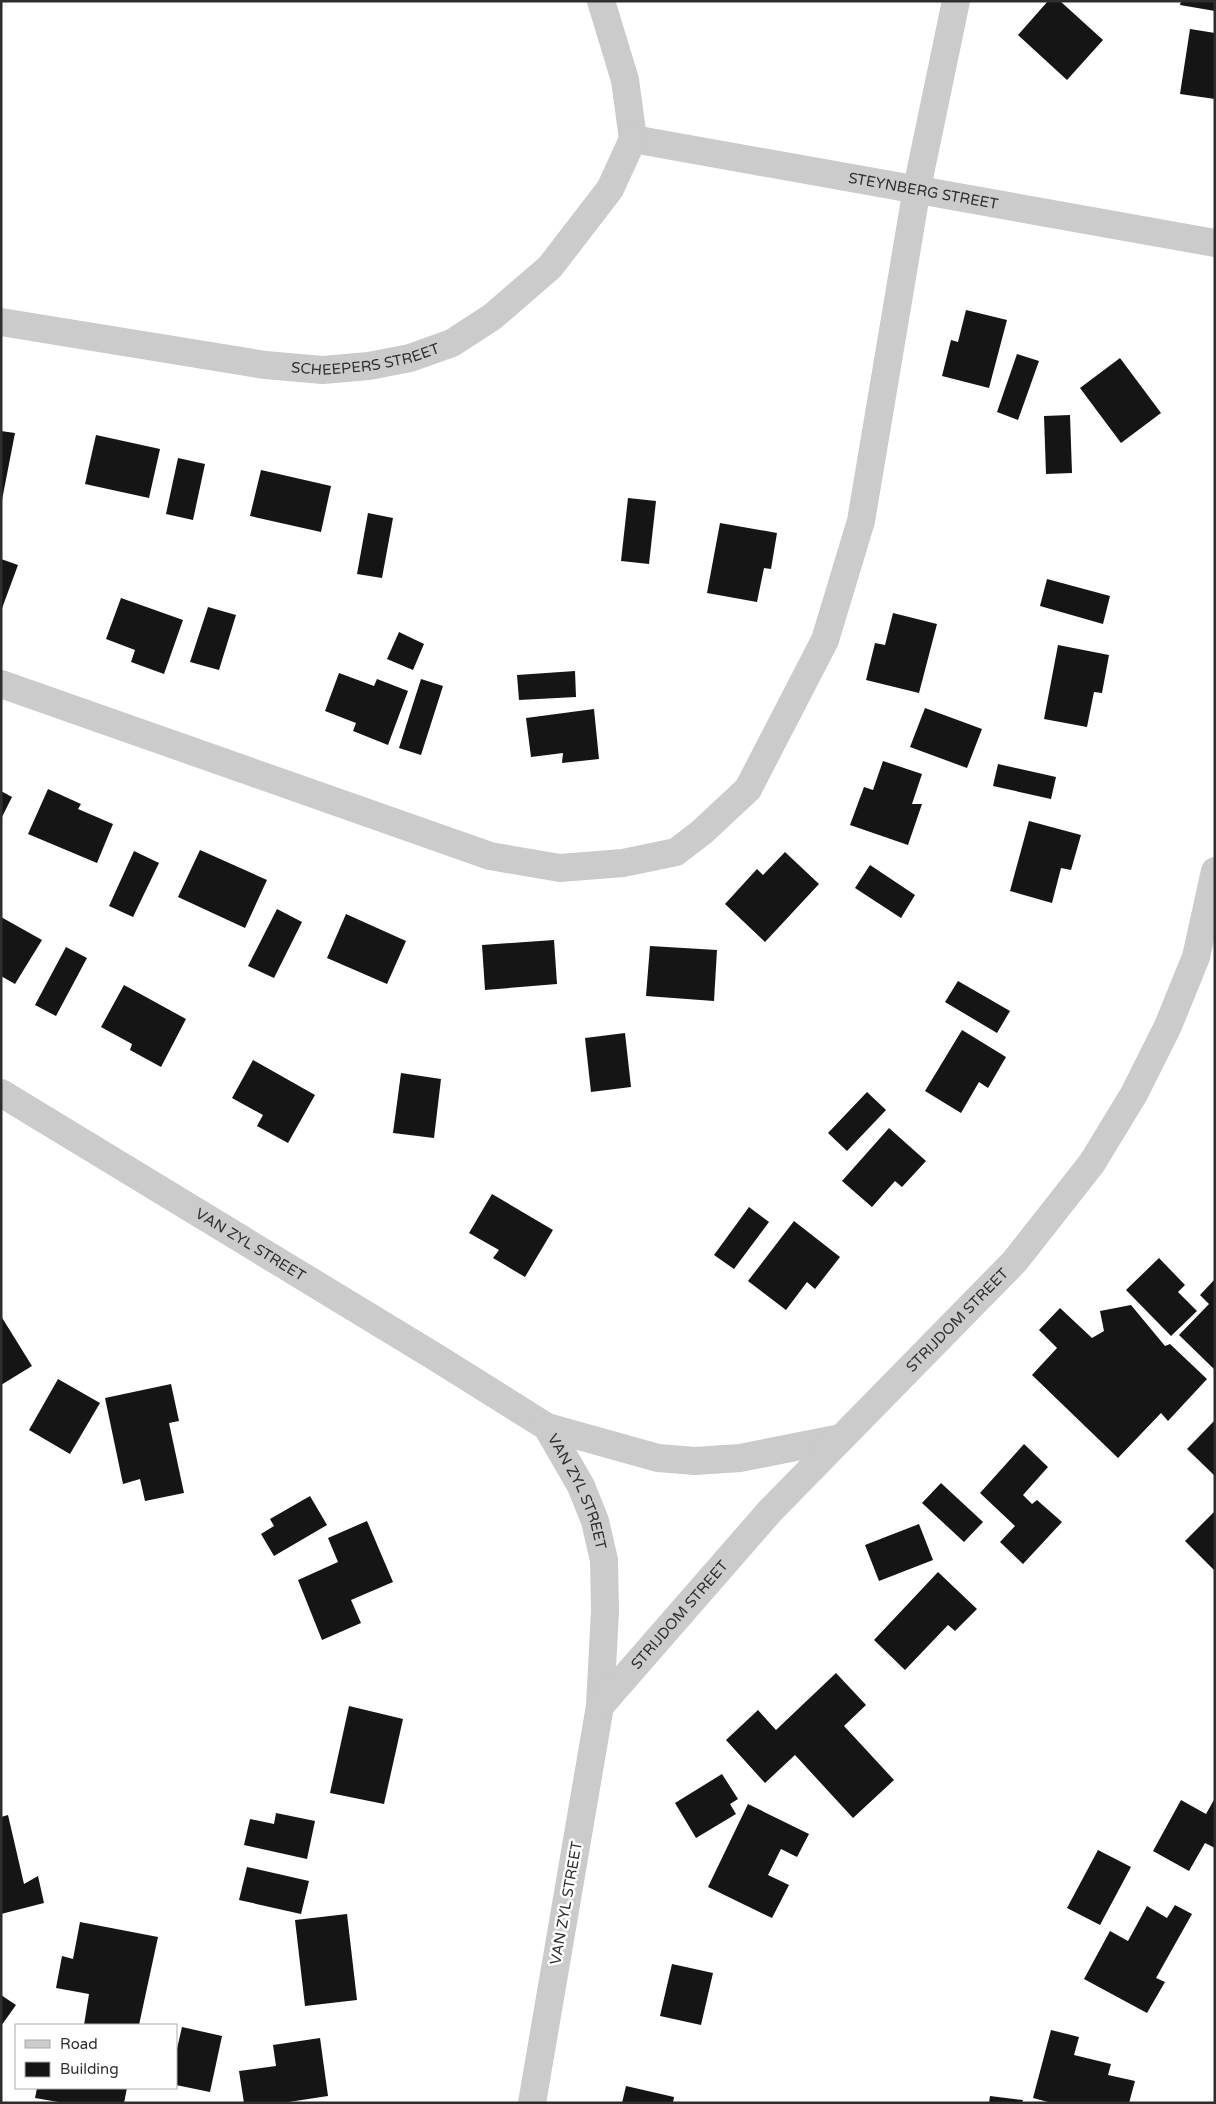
<svg xmlns="http://www.w3.org/2000/svg" width="1216" height="2104" viewBox="0 0 1216 2104" font-family="'Varela Round',sans-serif">
  <style>
    .building { fill: #151515 }
    .lines { fill: none; stroke-linecap: round; stroke-linejoin: round }
    .minor { stroke: #cbcbcb; stroke-width: 28 }
    .labels { text-anchor: middle; stroke-width: 5; stroke-linejoin: round; paint-order: stroke }
    .street-label { font-size: 15px; fill: #2e2e2e; stroke: #fff }
  </style>
  <rect width="100%" height="100%" fill="#fff"/>
  <g class="building">
    <path d="M1048 1H1060L1103 40 1067 80 1018 35Z"/>
    <path d="M1181 1H1215V11L1180 5Z"/>
    <path d="M1190 29 1215 33V99L1180 94Z"/>
    <path d="M966 310 1007 320 989 388 942 376 951 340 958 342Z"/>
    <path d="M1017 354 1039 361 1018 420 997 412Z"/>
    <path d="M1120 358 1161 413 1121 443 1080 388Z"/>
    <path d="M1070 415 1072 473 1046 474 1044 416Z"/>
    <path d="M1 431 15 433 2 500 1 499Z"/>
    <path d="M96 435 160 449 149 498 85 484Z"/>
    <path d="M178 458 205 464 193 520 166 514Z"/>
    <path d="M261 470 331 486 321 532 250 516Z"/>
    <path d="M628 498 656 501 649 564 621 561Z"/>
    <path d="M368 513 393 518 382 578 357 574Z"/>
    <path d="M720 523 777 533 771 569 764 568 757 602 707 593Z"/>
    <path d="M1 559 18 565 1 611Z"/>
    <path d="M1047 579 1110 596 1103 624 1040 606Z"/>
    <path d="M121 598 183 620 164 674 131 662 135 650 106 639Z"/>
    <path d="M208 607 236 615 219 670 190 662Z"/>
    <path d="M893 613 937 624 919 693 866 680 875 643 885 645Z"/>
    <path d="M399 632 424 644 413 670 387 659Z"/>
    <path d="M1058 645 1109 655 1102 693 1094 692 1087 727 1044 719Z"/>
    <path d="M575 671 576 697 519 700 517 675Z"/>
    <path d="M339 673 374 686 377 679 408 691 388 745 353 731 356 723 325 711Z"/>
    <path d="M421 679 443 686 421 755 399 748Z"/>
    <path d="M925 708 982 729 967 768 910 747Z"/>
    <path d="M594 709 599 759 562 763 563 753 531 757 526 718Z"/>
    <path d="M883 761 922 774 912 804H922L908 845 850 825 864 787 873 790Z"/>
    <path d="M998 764 1056 777 1051 799 993 786Z"/>
    <path d="M48 789 81 804 78 809 113 824 97 863 28 834Z"/>
    <path d="M1 791 12 797 1 819Z"/>
    <path d="M1029 821 1081 835 1071 870 1061 868 1052 903 1010 891Z"/>
    <path d="M200 850 267 880 245 928 178 897Z"/>
    <path d="M134 851 159 863 133 917 109 906Z"/>
    <path d="M785 852 819 884 765 942 725 904 757 869 763 875Z"/>
    <path d="M870 865 915 895 901 918 855 888Z"/>
    <path d="M277 909 302 922 274 978 248 966Z"/>
    <path d="M346 914 406 941 387 984 327 958Z"/>
    <path d="M1 917 42 940 15 984 1 976Z"/>
    <path d="M554 940 557 984 485 990 482 945Z"/>
    <path d="M650 946 717 950 714 1001 646 996Z"/>
    <path d="M66 947 87 958 56 1016 35 1005Z"/>
    <path d="M958 981 1010 1011 997 1033 945 1002Z"/>
    <path d="M124 985 186 1019 161 1067 130 1050 132 1044 101 1027Z"/>
    <path d="M962 1030 1006 1057 988 1088 979 1082 961 1113 925 1091Z"/>
    <path d="M625 1033 631 1087 591 1092 585 1038Z"/>
    <path d="M253 1060 315 1095 288 1143 257 1126 263 1115 232 1098Z"/>
    <path d="M401 1073 441 1079 434 1138 393 1133Z"/>
    <path d="M867 1092 886 1110 847 1151 828 1133Z"/>
    <path d="M889 1128 926 1161 902 1187 895 1181 872 1207 842 1181Z"/>
    <path d="M492 1194 553 1230 525 1277 493 1258 499 1250 469 1233Z"/>
    <path d="M749 1207 769 1222 734 1269 714 1255Z"/>
    <path d="M794 1221 840 1257 815 1289 807 1282 786 1310 748 1281Z"/>
    <path d="M1159 1258 1185 1285 1178 1292 1197 1311 1171 1336 1126 1290Z"/>
    <path d="M1215 1279V1370L1179 1335 1209 1304 1200 1295Z"/>
    <path d="M1131 1305 1165 1346 1170 1344 1207 1379 1168 1421 1161 1413 1118 1458 1032 1375 1057 1348 1039 1330 1060 1308 1092 1338 1104 1331 1100 1311Z"/>
    <path d="M1 1316 32 1366 1 1385Z"/>
    <path d="M58 1379 100 1403 70 1454 29 1430Z"/>
    <path d="M171 1384 179 1421 169 1423 184 1493 145 1501 140 1479 123 1484 105 1398Z"/>
    <path d="M1215 1420V1476L1187 1449Z"/>
    <path d="M1024 1444 1048 1467 1023 1495 1032 1504 1037 1500 1062 1522 1023 1564 1000 1542 1015 1526 980 1493Z"/>
    <path d="M941 1483 983 1522 964 1542 922 1503Z"/>
    <path d="M310 1496 327 1525 274 1556 261 1534 274 1526 270 1519Z"/>
    <path d="M1215 1511V1571L1185 1541Z"/>
    <path d="M367 1521 393 1582 351 1600 361 1623 322 1640 298 1580 338 1562 328 1538Z"/>
    <path d="M919 1524 933 1560 879 1581 865 1545Z"/>
    <path d="M938 1572 977 1609 955 1631 948 1625 905 1670 874 1640Z"/>
    <path d="M836 1673 866 1705 844 1726 894 1780 853 1818 795 1755 765 1783 726 1740 758 1710 776 1730Z"/>
    <path d="M349 1706 403 1719 384 1804 330 1793Z"/>
    <path d="M722 1774 738 1799 730 1804 736 1814 696 1838 675 1803Z"/>
    <path d="M1215 1798V1848L1205 1843 1189 1871 1153 1851 1181 1800 1206 1814Z"/>
    <path d="M748 1804 809 1834 797 1857 781 1849 768 1875 789 1885 772 1918 708 1887Z"/>
    <path d="M276 1813 315 1821 307 1859 244 1845 250 1819 274 1824Z"/>
    <path d="M8 1815 24 1884 38 1876 44 1903 1 1914V1817Z"/>
    <path d="M1098 1850 1131 1867 1100 1925 1067 1908Z"/>
    <path d="M247 1867 309 1881 301 1914 239 1900Z"/>
    <path d="M1175 1905 1192 1914 1156 1978 1165 1982 1147 2013 1084 1979 1110 1931 1128 1941 1147 1906 1167 1918Z"/>
    <path d="M347 1914 357 2000 305 2006 295 1920Z"/>
    <path d="M80 1922 158 1937 139 2025H84L89 1994 56 1988 62 1956 73 1959Z"/>
    <path d="M672 1964 713 1973 701 2025 660 2016Z"/>
    <path d="M1 1995 16 2005 1 2026Z"/>
    <path d="M182 2027 222 2036 210 2092 176 2085V2053Z"/>
    <path d="M1051 2030 1079 2037 1074 2055 1111 2064 1108 2075 1135 2081 1129 2103H1052L1033 2098Z"/>
    <path d="M320 2038 328 2096 282 2103H244L239 2071 276 2066 273 2045Z"/>
    <path d="M626 2086 674 2097 673 2103H622Z"/>
    <path d="M37 2088H127L124 2103H64L35 2098Z"/>
    <path d="M990 2096 1023 2100 1022 2103H989Z"/>
  </g>
  <g class="lines">
    <g class="minor">
      <path d="M601 1 625 80 633 139"/>
      <path id="s1" d="M633 139 1215 243"/>
      <path id="s2" d="M1 322 265 365 323 370 369 366 410 358 452 343 492 317 550 267 610 189 633 139"/>
      <path d="M1 684 490 856 560 868 623 863 676 852 702 832 748 789 825 640 861 521 917 188 956 1"/>
      <path id="s3" d="M1 1093 437 1358 547 1427 581 1486 595 1521 604 1560 605 1611 600 1706 532 2103"/>
      <path d="M547 1427 658 1458 695 1461 740 1458 841 1438"/>
      <path id="s4" d="M600 1706 770 1511 1015 1261 1092 1163 1134 1094 1168 1026 1196 957 1215 871"/>
    </g>
  </g>
  <g class="labels">
    <g class="street-label">
      <text dy="5" stroke="none"><textPath href="#s1" startOffset="295">STEYNBERG STREET</textPath></text>
      <text dy="5" stroke="none"><textPath href="#s2" startOffset="369">SCHEEPERS STREET</textPath></text>
      <text dy="5" stroke="none"><textPath href="#s3" startOffset="292">VAN ZYL STREET</textPath></text>
      <text dy="5" stroke="none"><textPath href="#s4" startOffset="526">STRIJDOM STREET</textPath></text>
      <text dy="5" stroke="none"><textPath href="#s3" startOffset="712">VAN ZYL STREET</textPath></text>
      <text dy="5" stroke="none"><textPath href="#s4" startOffset="121">STRIJDOM STREET</textPath></text>
      <text transform="translate(566 1903) rotate(-80)" y="5">VAN ZYL STREET</text>
    </g>
  </g>
  <rect width="1216" height="2104" fill="none" stroke="#2e2e2e" stroke-width="5"/>
  <rect x="15" y="2024" width="162" height="65" fill="#ffffff" stroke="#ababab"/>
  <rect x="25" y="2040" width="25" height="8" fill="#cbcbcb" stroke="#ababab"/>
  <text x="60" y="2049" font-size="15" fill="#2e2e2e">Road</text>
  <rect x="25" y="2062" width="25" height="15" fill="#151515" stroke="#ababab"/>
  <text x="60" y="2074" font-size="15" fill="#2e2e2e">Building</text>
</svg>
